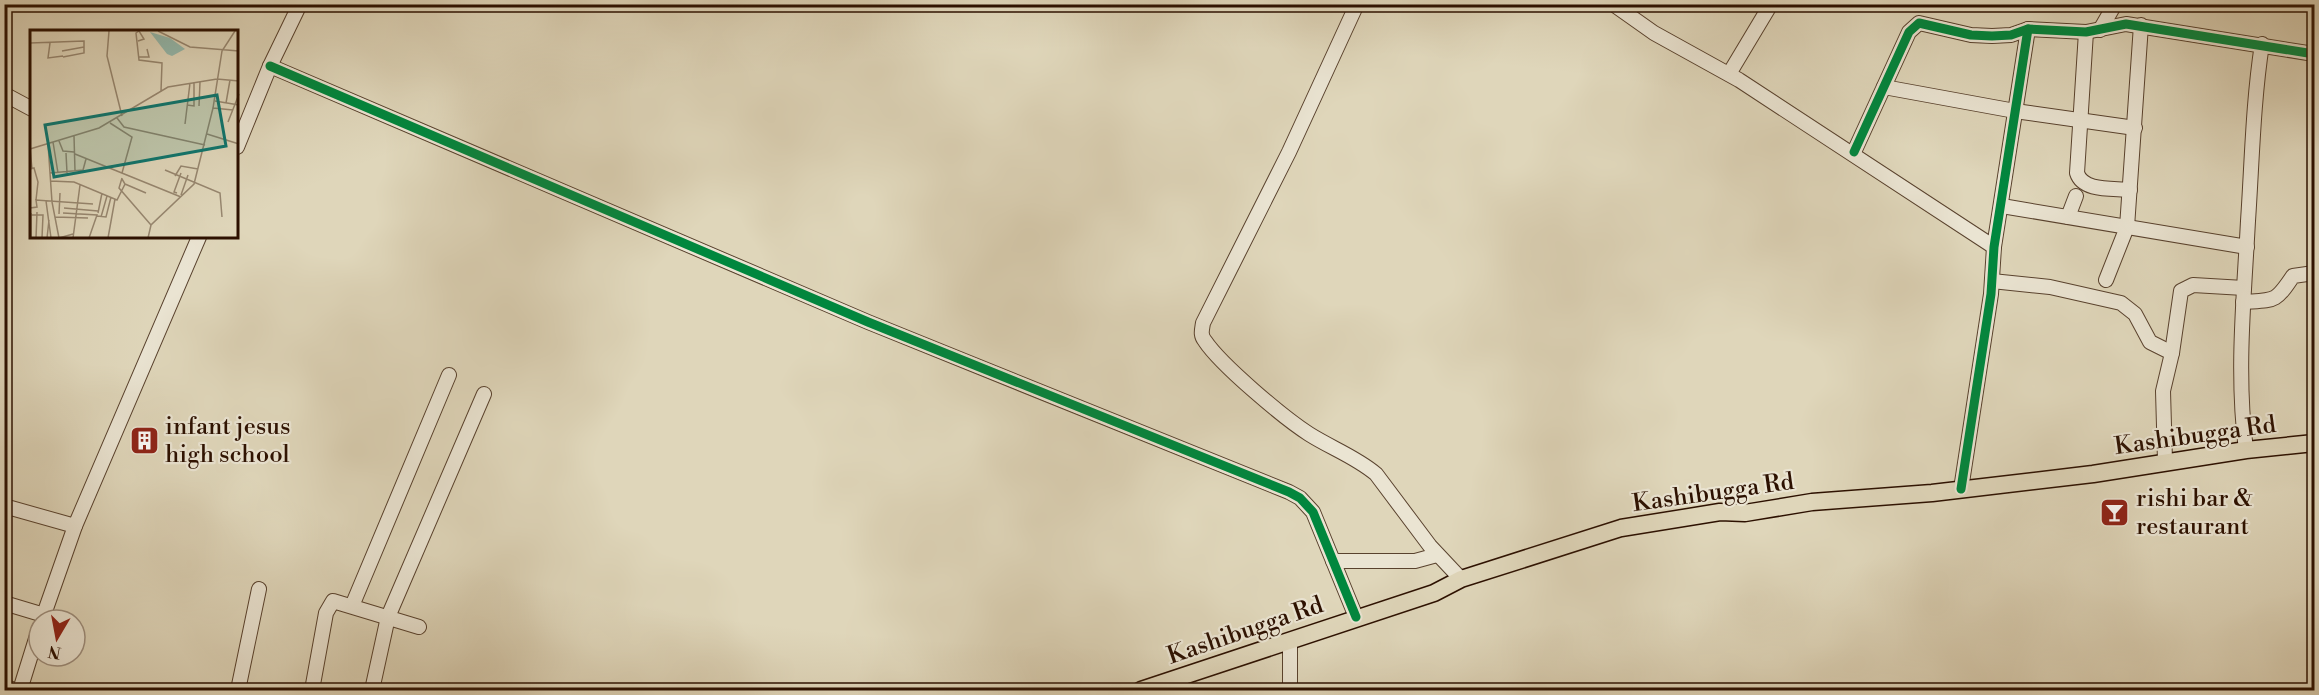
<svg xmlns="http://www.w3.org/2000/svg" width="2319" height="695" viewBox="0 0 2319 695" font-family="'Libre Bodoni',serif">
  <style>
    .lines { fill: none; stroke-linecap: round; stroke-linejoin: round }
    .minor-casing { stroke: #59422e; stroke-width: 16 }
    .major-casing { stroke: #2c1000; stroke-width: 19 }
    .minor { stroke: #eae4d2; stroke-width: 14 }
    .major { stroke: #dfd6ba; stroke-width: 16 }
    .cycleway-casing { stroke: #eae4d2; stroke-width: 13 }
    .cycleway { stroke: #00873e; stroke-width: 9 }
    .labels { text-anchor: middle; stroke-width: 4.5; stroke-linejoin: round; paint-order: stroke }
    .poi-label { font-size: 24px; fill: #2c1000; stroke: #eae4d2; text-anchor: start }
    .street-label { font-size: 24px; fill: #2c1000; stroke: #eae4d2 }
    .inset-road { fill: none; stroke: #978770; stroke-width: 1.5 }
    .view { fill: #0f766e; fill-opacity: 0.15; stroke: #0f766e; stroke-width: 3 }
    .inset-edge { fill: none; stroke: #2c1000; stroke-width: 3 }
  </style>
  <rect width="100%" height="100%" fill="#dfd6ba"/>
  <filter id="stains"><feTurbulence type="fractalNoise" baseFrequency=".00333" numOctaves="4"/><feColorMatrix values="0 0 0 0 .2 0 0 0 0 .09 0 0 0 0 .02 0 0 0 .5 -.17"/></filter>
  <radialGradient id="worn" r=".72"><stop offset=".6" stop-color="#630" stop-opacity="0"/><stop offset="1" stop-color="#630" stop-opacity=".3"/></radialGradient>
  <g class="lines">
    <defs>
      <g id="minor">
        <path d="M1357 4 1289 152 1203 323C1202 330 1200 335 1205 341 1221 365 1284 418 1309 434 1331 448 1356 457 1376 474L1430 546 1461 579"/>
        <path d="M1613 4 1654 33 1739 80 1994 247"/>
        <path d="M2100 30 2115 4"/>
        <path d="M2086 32 2077 173C2083 192 2113 188 2130 190"/>
        <path d="M270 66 868 322 1289 492 1300 498 1313 512 1356 617"/>
        <path d="M1729 74 1771 4"/>
        <path d="M1884 87 2015 111 2135 128"/>
        <path d="M4 94 32 109"/>
        <path d="M237 147 270 66 300 4"/>
        <path d="M1854 152 1909 32 1919 23 1971 35 1992 36 2011 35 2028 29 2086 32 2126 24 2314 54"/>
        <path d="M2002 206 2247 247"/>
        <path d="M2068 217 2076 196"/>
        <path d="M2106 280 2127 227 2141 25"/>
        <path d="M1992 281 2050 287 2121 303 2135 314 2150 342 2172 353 2163 391 2165 461"/>
        <path d="M2243 302C2275 300 2275 303 2293 276L2314 273"/>
        <path d="M2172 353 2181 291 2193 285 2244 288"/>
        <path d="M2246 450C2236 373 2244 298 2248 221 2252 162 2253 102 2262 44"/>
        <path d="M1961 489 1991 294 1994 247 2028 29"/>
        <path d="M4 506 75 526"/>
        <path d="M1333 561H1415L1437 555"/>
        <path d="M4 603 44 615"/>
        <path d="M352 606 449 375"/>
        <path d="M42 620 75 526 199 237"/>
        <path d="M1290 642V690"/>
        <path d="M4 686 14 690"/>
        <path d="M20 690 39 629"/>
        <path d="M238 690 259 589"/>
        <path d="M312 690 326 613 333 601 419 627"/>
        <path d="M372 690 388 617 484 394"/>
      </g>
      <path id="major" d="M1141 690 1434 593 1461 579 1621 528 1720 512 1745 513 1812 502 1932 493 2093 474 2246 450 2314 443"/>
    </defs>
    <use href="#minor" class="minor-casing"/>
    <use href="#major" class="major-casing"/>
    <use href="#minor" class="minor"/>
    <use href="#major" class="major"/>
    <defs>
      <g id="cycleway">
        <path d="M270 66 868 322 1289 492 1300 498 1313 512 1356 617"/>
        <path d="M1854 152 1909 32 1919 23 1971 35 1992 36 2011 35 2028 29 2086 32 2126 24 2314 54"/>
        <path d="M1961 489 1991 294 1994 247 2028 29"/>
      </g>
    </defs>
    <use href="#cycleway" class="cycleway-casing"/>
    <use href="#cycleway" class="cycleway"/>
  </g>
  <defs>
    <symbol id="building-square" viewBox="-11 -11 22 22"><rect x="-9" y="-9" width="18" height="18" rx="4" fill="#8f2418" stroke="#eae4d2"/><path d="M-4-6H4V6H1V3H-1V6H-4ZM-2.5-4.3h1.7v1.8h-1.7ZM.8-4.3h1.7v1.8H.8ZM-2.5-1h1.7V.8h-1.7ZM.8-1h1.7V.8H.8Z" fill="#fff"/></symbol>
    <symbol id="bar-square" viewBox="-11 -11 22 22"><rect x="-9" y="-9" width="18" height="18" rx="4" fill="#8f2418" stroke="#eae4d2"/><path d="M-6-5H6L.8 .8V4.5H3.5V6h-7V4.5H-.8V.8Z" fill="#fff"/></symbol>
  </defs>
  <g fill-rule="evenodd">
    <use href="#building-square" x="128" y="424" width="33" height="33"/>
    <use href="#bar-square" x="2098" y="496" width="33" height="33"/>
  </g>
  <g class="labels">
    <g class="poi-label">
      <text x="165" y="434">infant jesus<tspan x="165" dy="28">high school</tspan></text>
      <text x="2136" y="506">rishi bar &amp;<tspan x="2136" dy="28">restaurant</tspan></text>
    </g>
    <g class="street-label">
      <text transform="translate(2195 435) rotate(-8)" y="8">Kashibugga Rd</text>
      <text transform="translate(1713 492) rotate(-8)" y="8">Kashibugga Rd</text>
      <text transform="translate(1245 630) rotate(-19)" y="8">Kashibugga Rd</text>
    </g>
  </g>
  <g transform="translate(30 30)">
    <rect width="208" height="208" fill="#dfd6ba"/>
    <path d="M120 2 140 8 155 19 142 26 137 24Z" fill="#94b9ad"/>
    <path class="inset-road" d="M79 1 77 26 92 86M128 1 160 17 209 21M108 11 114 9 109 1 106 3 109 30 132 33 131 61M0 13 54 11V23L33 27M20 13 18 28 33 26M32 21 54 17M109 27H119L117 19M185 71 209 75M196 73 200 50M157 75 164 76V52M169 76 170 52M183 78 203 80M87 88 94 97 175 115M198 92 209 64M80 93 102 107 92 143M155 94 160 53M177 104 209 114M44 106 45 141M29 111 33 121 44 122M23 112 28 143M18 114 22 172 29 208 43 204M0 118 2 139M0 119 69 98 138 57 187 49 209 51M36 123 37 143M45 124 151 167M0 139 4 138 8 152 6 170M135 140 190 163 192 187M20 143 53 140 56 129M145 146 151 136 168 139M92 148 89 158 121 195M20 151 44 152 87 170 95 154 92 149M95 154 116 163M147 163 144 162 151 143M151 165 158 145M16 171 21 208M0 178 7 177 6 170 63 174M34 178 68 181M33 183 67 185 59 208M68 183 72 163M29 184 30 163M0 185H13L12 208M67 186 76 187 81 167M25 187 58 188M71 187 77 166M1 208V183M6 208 7 182M17 208 19 190M43 208 50 155M78 208 85 169M118 208 121 195 164 154 183 78 192 21 205 1"/>
    <path class="view" d="M187 65 196 116 24 147 15 95Z"/>
    <rect width="208" height="208" class="inset-edge"/>
  </g>
  <rect width="2319" height="695" fill="none" stroke="#dfd6ba" stroke-width="24"/>
  <rect x="6" y="6" width="2307" height="683" fill="none" stroke="#2c1000" stroke-width="3"/>
  <rect x="12" y="12" width="2295" height="671" fill="none" stroke="#2c1000" stroke-width="1.5"/>
  <g transform="translate(57 638) rotate(190)"><circle r="28" fill="#eae4d2" stroke="#9e8f7e" stroke-width="1.5"/>
  <path d="M0-4.5L10 22L0 15L-10 22Z" fill="#8f2418"/>
  <text y="-9" font-size="16" font-weight="bold" text-anchor="middle" fill="#2c1000">N</text>
  </g>
  <rect width="100%" height="100%" filter="url(#stains)"/>
  <rect width="100%" height="100%" fill="url(#worn)"/>
</svg>
